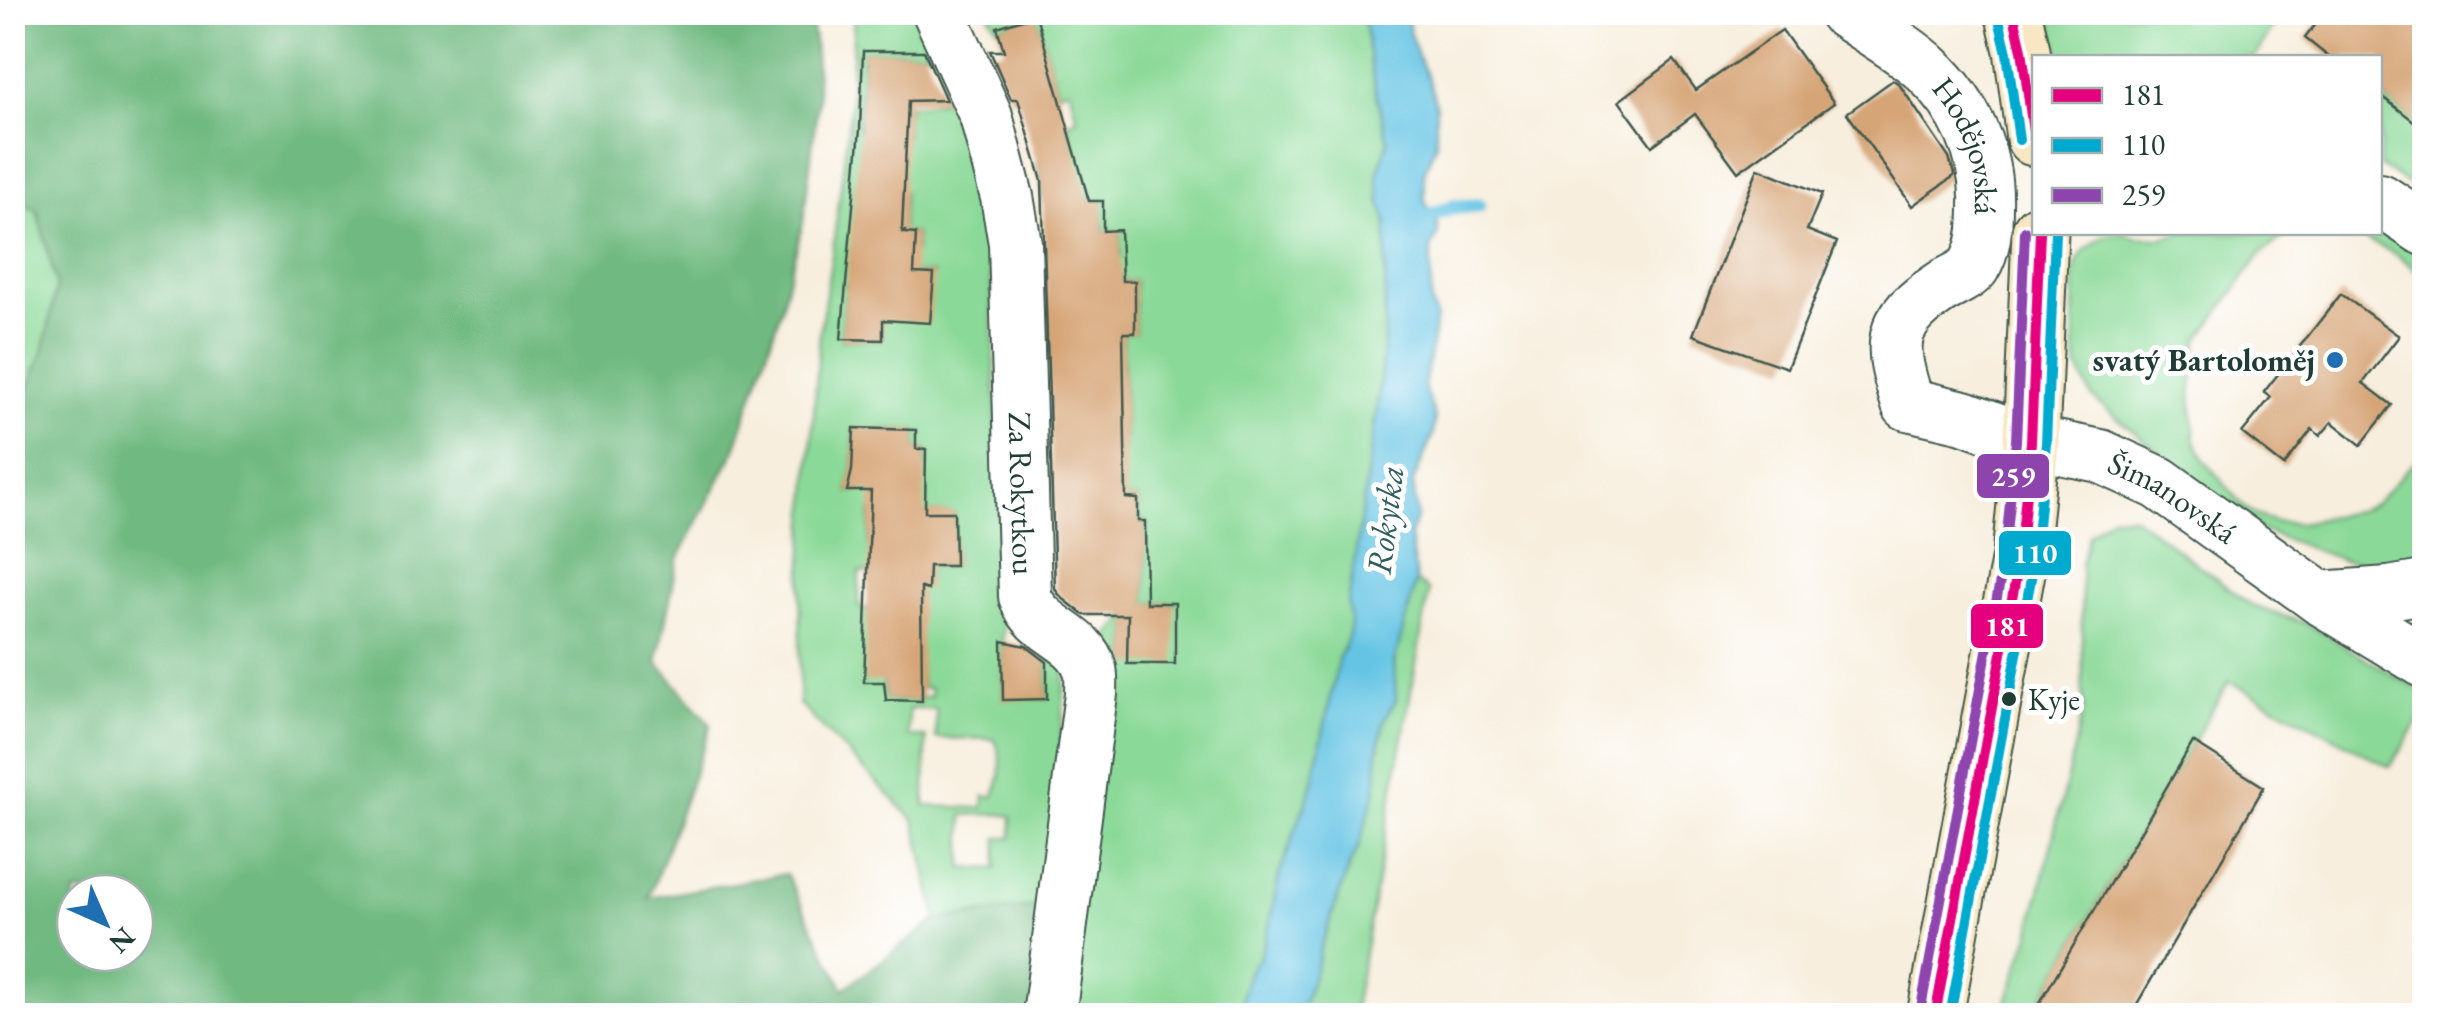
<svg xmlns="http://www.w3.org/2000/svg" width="2437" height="1028" viewBox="0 0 2437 1028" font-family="'EB Garamond',serif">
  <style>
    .green { fill: #8bd998; stroke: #558b66; stroke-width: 2.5; fill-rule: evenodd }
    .forest { fill: #70b980; stroke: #487b5a; stroke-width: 2.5; fill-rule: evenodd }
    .water { fill: #65c4e4; stroke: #42808c; stroke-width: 2.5 }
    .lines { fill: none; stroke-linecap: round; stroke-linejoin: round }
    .stream { stroke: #65c4e4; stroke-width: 15 }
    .building { fill: #d6a577 }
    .street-casing { stroke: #3f584d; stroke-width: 56 }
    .secondary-casing { stroke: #3f584d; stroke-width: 59 }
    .street { stroke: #fff; stroke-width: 52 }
    .secondary { stroke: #f9e7c3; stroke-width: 55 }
    .bus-1-casing { stroke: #fff; stroke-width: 18 }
    .bus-2-casing { stroke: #fff; stroke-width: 18 }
    .bus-3-casing { stroke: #fff; stroke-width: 18 }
    .bus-1 { stroke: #e5007d; stroke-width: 10 }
    .bus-2 { stroke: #00a9ce; stroke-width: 10 }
    .bus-3 { stroke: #8e44ad; stroke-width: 10 }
    .poi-dot { fill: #1f6fb2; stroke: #fff; stroke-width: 4 }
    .bus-dot { fill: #1f3d34; stroke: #fff; stroke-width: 4 }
    .labels { text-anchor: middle; stroke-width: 10; stroke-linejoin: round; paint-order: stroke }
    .bus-label { font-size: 30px; fill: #1f3d34; stroke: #fff; text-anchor: start }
    .street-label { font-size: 32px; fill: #1f3d34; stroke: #fff }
    .poi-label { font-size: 32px; font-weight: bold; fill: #1f3d34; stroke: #fff; text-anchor: end }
    .water-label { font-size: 35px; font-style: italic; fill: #305f60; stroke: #fff }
    .line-badge { stroke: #fff; stroke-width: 4 }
    .badge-label { font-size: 28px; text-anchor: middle; font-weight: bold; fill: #fff }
  </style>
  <rect width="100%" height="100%" fill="#fff"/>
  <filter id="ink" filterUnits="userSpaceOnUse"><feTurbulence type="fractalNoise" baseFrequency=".01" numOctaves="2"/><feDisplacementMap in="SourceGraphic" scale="20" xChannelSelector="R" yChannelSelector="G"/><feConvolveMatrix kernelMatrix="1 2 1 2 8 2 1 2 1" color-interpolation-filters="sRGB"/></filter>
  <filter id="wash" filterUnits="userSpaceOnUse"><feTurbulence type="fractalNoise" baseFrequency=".0048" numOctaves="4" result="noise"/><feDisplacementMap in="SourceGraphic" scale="40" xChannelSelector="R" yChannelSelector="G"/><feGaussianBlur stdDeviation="2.25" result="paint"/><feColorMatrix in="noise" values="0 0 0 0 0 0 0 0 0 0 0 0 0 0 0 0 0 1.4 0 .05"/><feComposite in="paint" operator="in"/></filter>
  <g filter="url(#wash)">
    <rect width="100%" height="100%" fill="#f7eedd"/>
    <g class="green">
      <path d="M2265 12 2276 23 2254 58 2060 57 2049 13Z"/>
      <path d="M854 13H919L939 51H863L858 129 874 130 905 143 908 106 953 100 989 238 1005 615 1002 641 1003 699H1047V651L1066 659 1051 905 937 919 915 821 799 704 801 588 820 331 832 255 850 115ZM855 189 904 192 902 231 904 233 916 234 915 252H903ZM901 272 933 274 883 320 882 340 841 339 846 283ZM854 429 916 430V449H926V466L862 488 861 491H848L852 470ZM870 511 954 513V566H911L869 547ZM859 572 928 574 914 586 922 688H930L931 697H922L921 701 886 700 872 609 859 608ZM909 709H936V738L994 739C1004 757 1003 778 993 797L984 796 983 808 925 806 926 737H908ZM997 814 1012 816V838H998L997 869 963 868V815Z"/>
      <path d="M988 13H1363L1373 79 1388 142 1377 175 1381 204 1387 222 1384 342 1377 408 1348 606C1353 627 1350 638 1339 657L1312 786 1280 872 1269 926 1260 957 1249 972 1243 994 1241 1015H1065L1110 635 1128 615 1127 664 1175 603H1146L1145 522 1138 519V499L1120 498 1125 436 1123 333 1135 332V281H1122V278L1103 257H1121L1120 231H1103L1102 201 1043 202 1041 180 1037 163 1075 151 1067 123 1077 119 1069 89 1058 92 1036 16 997 27Z"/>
      <path d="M2380 95 2417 123 2424 113V194L2380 166Z"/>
      <path d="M13 200 37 210 57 285 44 349 13 425Z"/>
      <path d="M2380 225 2424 254V277L2397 255 2354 233 2380 232Z"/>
      <path d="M2186 232 2293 233 2281 238 2260 255 2199 340 2191 394 2195 440 2204 460 2243 506 2255 515 2276 522 2300 523 2358 511 2375 504 2424 451V561L2371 564 2342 560 2263 531 2222 504 2092 397 2078 368 2075 350 2074 274 2078 260 2085 250 2104 236 2121 233 2135 237 2161 238Z"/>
      <path d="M2111 516H2133L2252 606 2305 623 2424 693V713L2390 767 2229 681 2032 1015 2002 1016 2030 934 2083 711 2081 563 2088 534Z"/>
      <path d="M1416 581 1429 591 1353 1015 1299 1016 1315 970 1320 949 1349 866 1359 846 1378 774 1377 758 1384 720 1395 700 1394 663Z"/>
    </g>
    <path class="forest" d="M12 13H809L814 40 818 99 803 223 778 319 735 450 678 559 657 662 711 725 649 898 786 874 844 989 937 919 1051 905 1040 1015H13V425L44 349 57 285 37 210 13 200ZM75 893H135V953H75Z"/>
    <path class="water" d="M1363 13H1409V31L1416 52 1429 79 1436 106V143L1424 173 1425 201 1438 224V235L1431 248V304L1436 317 1424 387 1435 417 1433 435 1413 482 1417 516 1410 536 1416 581 1394 663 1396 700 1384 720 1377 758 1378 774 1375 793 1359 846 1349 866 1320 949 1315 970 1299 1015H1241L1243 994 1249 972 1260 957 1269 926 1280 872 1312 786 1339 657C1350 638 1353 627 1348 606L1377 408 1384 342 1387 222 1381 204 1377 175 1388 142 1373 79Z"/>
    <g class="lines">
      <path class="stream" d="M1415 221 1453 207 1478 206"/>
    </g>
    <g id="blocks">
      <g class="building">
        <path d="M2325 12H2424V129L2380 95V58H2330L2305 38Z"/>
        <path d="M1036 15 1089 201H1103V231L1120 230 1122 281H1135V333H1123L1126 498 1138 499V521H1145L1146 603H1175V664H1127L1128 615H1084L1061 597 1055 589 1042 181 1018 99H1011L990 51H1004L997 27Z"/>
        <path d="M1782 30 1834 103 1738 172 1695 114 1652 146 1619 101 1674 60 1696 90Z"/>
        <path d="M863 51H924L946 100 908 101 902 231H905L904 233 916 234 914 273 934 274 930 323 883 320V340L841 339 860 129Z"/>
        <path d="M1893 80 1899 84 1949 158 1954 174V176L1912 206 1847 113Z"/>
        <path d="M1758 168 1822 194 1807 230 1837 242 1787 368 1693 335Z"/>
        <path d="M2341 294 2399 336 2363 383 2392 405 2361 445 2332 422 2320 436 2312 429 2284 466 2242 433 2271 397 2264 392Z"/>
        <path d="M854 428 916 430V449H926L925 512H954L955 566H929L928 590 921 588 922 701 886 700 884 682H864L871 491H847L852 470Z"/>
        <path d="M1002 641 1026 646 1047 662V699L1003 700Z"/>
        <path d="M2193 742 2264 787 2130 1016H2032Z"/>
      </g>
    </g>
  </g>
  <g filter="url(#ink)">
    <use href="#blocks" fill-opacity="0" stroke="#3f584d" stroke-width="2.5"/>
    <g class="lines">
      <defs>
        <g id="street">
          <path id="s1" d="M939 12 986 116 1007 197 1015 243 1025 596C1038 633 1080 634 1090 669 1092 676 1091 686 1091 694L1049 1016"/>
          <path id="s2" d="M1845 12C1870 29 1906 49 1927 69 1965 105 1988 154 1986 206 1986 226 1985 248 1974 266 1968 275 1952 281 1942 287 1886 323 1889 345 1908 404L1964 417 2031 442 2100 456 2159 483 2320 598 2389 593 2424 587"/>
          <path d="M2380 200 2424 229"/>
          <path d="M2320 598 2424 661"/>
        </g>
        <g id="secondary">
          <path d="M2013 12 2022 50 2034 138"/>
          <path d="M1935 1016 2020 556 2031 442 2040 232"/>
        </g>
      </defs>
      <use href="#street" class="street-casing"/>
      <use href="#secondary" class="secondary-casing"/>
      <use href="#street" class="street"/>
      <use href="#secondary" class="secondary"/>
      <defs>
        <g id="bus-1">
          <path d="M2013 12 2022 50 2034 138"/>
          <path d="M1935 1016 2020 556 2031 442 2040 232"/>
        </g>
        <g id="bus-2">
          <path d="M1998 15 2007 53 2019 140"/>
          <path d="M1950 1016 2035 557 2046 443 2055 233"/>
        </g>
        <path id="bus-3" d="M1920 1013 2005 554 2016 441 2025 231"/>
      </defs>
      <use href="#bus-1" class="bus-1-casing"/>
      <use href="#bus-2" class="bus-2-casing"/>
      <use href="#bus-3" class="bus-3-casing"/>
      <use href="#bus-1" class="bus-1"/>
      <use href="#bus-2" class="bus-2"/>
      <use href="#bus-3" class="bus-3"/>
    </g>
  </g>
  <circle class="poi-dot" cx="2335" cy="360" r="10"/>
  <circle class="bus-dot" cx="2009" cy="699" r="9"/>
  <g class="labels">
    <g class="bus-label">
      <text x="2028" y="710">Kyje</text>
    </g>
    <g class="street-label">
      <text dy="11" stroke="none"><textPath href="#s2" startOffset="190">Hodějovská</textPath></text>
      <text dy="11" stroke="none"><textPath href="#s1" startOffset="495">Za Rokytkou</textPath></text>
      <text dy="11" stroke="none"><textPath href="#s2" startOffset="775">Šimanovská</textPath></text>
    </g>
    <g class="poi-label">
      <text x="2315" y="371">svatý Bartoloměj</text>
    </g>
    <g class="water-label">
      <text transform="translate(1385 520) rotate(-83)" y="12">Rokytka</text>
    </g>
  </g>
  <g class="line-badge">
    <rect x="1975" y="452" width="76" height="48" rx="10" fill="#8e44ad"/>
    <rect x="1997" y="529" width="76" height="48" rx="10" fill="#00a9ce"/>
    <rect x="1969" y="602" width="76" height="48" rx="10" fill="#e5007d"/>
  </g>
  <g class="badge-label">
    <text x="2013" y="486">259</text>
    <text x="2035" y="563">110</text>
    <text x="2007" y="636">181</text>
  </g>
  <rect width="2437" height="1028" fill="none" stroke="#fff" stroke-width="50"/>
  <rect x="2032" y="55" width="350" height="180" fill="#ffffff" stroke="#a5b1ae" stroke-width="2.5"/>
  <rect x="2052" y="88" width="50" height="15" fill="#e5007d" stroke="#a5b1ae" stroke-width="2.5"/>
  <text x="2122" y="105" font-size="30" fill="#1f3d34">181</text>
  <rect x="2052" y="138" width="50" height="15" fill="#00a9ce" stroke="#a5b1ae" stroke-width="2.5"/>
  <text x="2122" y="155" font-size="30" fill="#1f3d34">110</text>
  <rect x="2052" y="188" width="50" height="15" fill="#8e44ad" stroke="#a5b1ae" stroke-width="2.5"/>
  <text x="2122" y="205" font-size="30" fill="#1f3d34">259</text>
  <g transform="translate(105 923) rotate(135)"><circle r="48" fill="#ffffff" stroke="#a5b1ae" stroke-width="2.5"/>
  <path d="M0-8L18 38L0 25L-18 38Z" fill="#1f6fb2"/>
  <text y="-15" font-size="28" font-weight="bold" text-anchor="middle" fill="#1f3d34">N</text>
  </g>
</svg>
